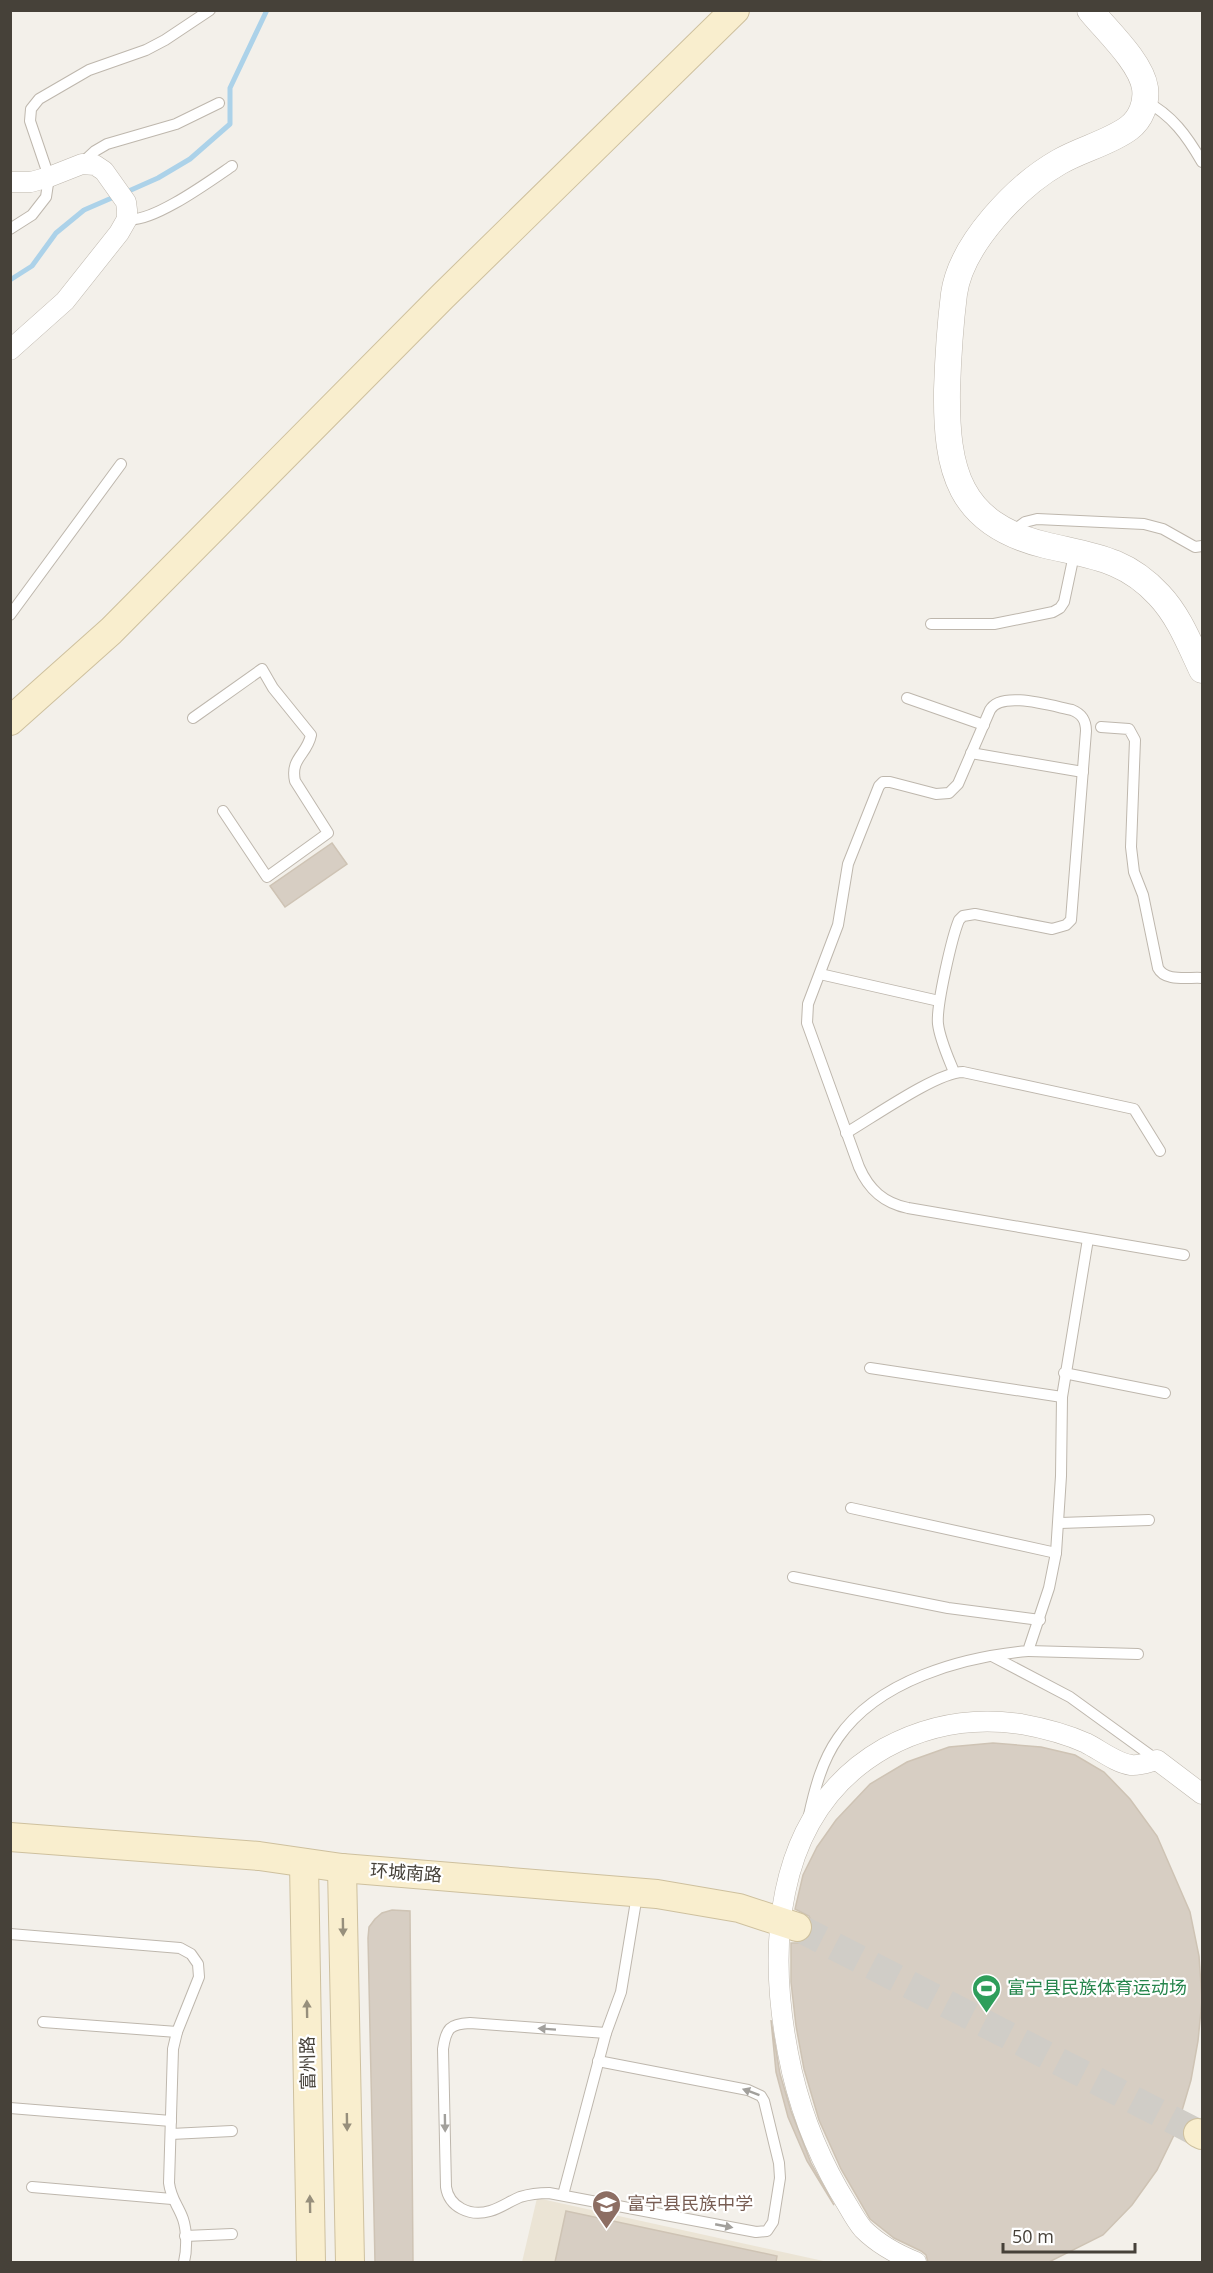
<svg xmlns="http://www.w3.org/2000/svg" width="1213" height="2273" viewBox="0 0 1213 2273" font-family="'Open Sans','Noto Sans SC',sans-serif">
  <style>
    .education { fill: #ebe4d5 }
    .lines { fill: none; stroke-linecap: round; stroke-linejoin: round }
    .stream { stroke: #acd2e9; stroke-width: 5 }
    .building { fill: #d7cec3; stroke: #cec3b4; stroke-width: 1.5 }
    .secondary-tunnel { stroke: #d0cdc7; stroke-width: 28; stroke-dasharray: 28 14; stroke-linecap: butt }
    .service-casing { stroke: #beb7ad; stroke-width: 12 }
    .minor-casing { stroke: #beb7ad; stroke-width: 21 }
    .tertiary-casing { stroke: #beb7ad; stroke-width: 27 }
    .secondary-casing { stroke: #cec09e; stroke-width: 30 }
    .service { stroke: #fff; stroke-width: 10 }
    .minor { stroke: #fff; stroke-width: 20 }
    .tertiary { stroke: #fff; stroke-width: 26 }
    .secondary { stroke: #f9eece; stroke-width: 28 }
    .oneway { fill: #978f7c }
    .oneway2 { fill: #a2a09c }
    .labels { text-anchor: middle; stroke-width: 4.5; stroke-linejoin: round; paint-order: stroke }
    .street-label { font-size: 18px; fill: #464139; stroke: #fff }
    .leisure-label { font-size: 18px; fill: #27864d; stroke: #fff; text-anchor: start }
    .education-label { font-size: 18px; fill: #785e54; stroke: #fff; text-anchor: start }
  </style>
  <rect width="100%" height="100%" fill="#f3f0ea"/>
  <path class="education" d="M537 2198 828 2262H522Z"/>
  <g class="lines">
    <g class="stream">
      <path d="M131 190 158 178 190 159 230 124V88L267 10"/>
      <path d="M10 280 32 266 56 233 84 210 114 197"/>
    </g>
  </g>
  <g class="building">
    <path d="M332 843 347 864 285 907 270 886Z"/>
    <path d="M993 1743 1041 1747 1075 1755 1104 1772 1130 1799 1157 1836 1190 1912 1199 1956 1202 2000 1198 2041 1191 2080 1176 2131 1157 2170 1132 2205 1103 2235 1049 2262H928L926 2255 921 2251 894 2238 870 2219 841 2169 819 2120 804 2069 796 2026 791 1982V1943H800L808 1940 812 1933 813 1924 809 1916 795 1909 803 1875 817 1847 836 1820 870 1784 907 1762 949 1747Z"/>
    <path d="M392 1910 410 1911 413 2262H375L368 1938 369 1927 375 1919 382 1913Z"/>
    <path d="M771 2020 780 2074 791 2111 811 2163 834 2205 807 2161 788 2117 776 2072Z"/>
    <path d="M566 2211 777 2256 776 2262H555Z"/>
  </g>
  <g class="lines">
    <path class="secondary-tunnel" d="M797 1927 1198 2133"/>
    <defs>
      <g id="service">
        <path d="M1145 101C1172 115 1187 136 1202 162"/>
        <path d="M82 163 95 151 107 144 176 124 219 103"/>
        <path d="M127 219C151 224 210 181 232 166"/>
        <path d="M10 229 32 215 46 197 49 177 30 121 31 109 39 99 89 70 146 50 165 40 210 10"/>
        <path d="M1010 533 1025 522 1037 519 1144 524 1163 529 1195 547 1202 546"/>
        <path d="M10 615 121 464"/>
        <path d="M931 624H994L1053 612 1060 608 1064 602 1075 550"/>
        <path d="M907 698 984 725"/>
        <path d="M193 718 262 669 273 688 311 735C307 755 290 758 295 781L328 833 267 877 223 811"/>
        <path d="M1101 727 1129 729 1135 740 1131 847 1134 872 1143 895 1158 968C1165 982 1188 977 1202 978"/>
        <path d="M971 753 1083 772"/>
        <path d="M820 974 939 1001"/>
        <path d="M954 1072C948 1057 940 1040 938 1024 936 1006 952 937 959 920L963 916 975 914 1052 929 1066 925 1071 920 1086 731C1086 720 1082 714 1072 710 1052 706 1001 690 990 710L958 784 949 793 936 794 890 782H883L879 786 848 864 838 925 808 1004 807 1023 859 1167C869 1190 884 1203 908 1208L1184 1255"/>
        <path d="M846 1133C872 1118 937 1072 963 1072L1134 1109 1160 1151"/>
        <path d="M870 1368 1062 1397"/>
        <path d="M1064 1373 1165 1393"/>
        <path d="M851 1508 1056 1553"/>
        <path d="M1060 1523 1149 1520"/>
        <path d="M793 1577 948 1608 1040 1620"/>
        <path d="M1028 1651 1138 1654"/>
        <path d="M992 1656 1070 1697 1157 1760"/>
        <path d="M809 1815C815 1788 822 1761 838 1738 878 1680 962 1657 1028 1651L1049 1588 1056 1553 1061 1476 1062 1397 1088 1239"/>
        <path d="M10 1934 180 1948 191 1954 198 1964 199 1977 177 2032 173 2049 169 2183C171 2199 178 2205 183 2219 187 2231 187 2250 184 2262"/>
        <path d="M43 2022 177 2032"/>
        <path d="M598 2061 748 2090 761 2096 764 2101 779 2163 780 2178 773 2222 767 2231 756 2232 549 2193C539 2193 530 2194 520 2197 510 2201 501 2208 490 2211 470 2217 449 2207 446 2187L443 2049C446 2028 450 2024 470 2023L606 2033"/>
        <path d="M10 2108 171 2121"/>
        <path d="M171 2134 232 2131"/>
        <path d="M32 2187 172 2199"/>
        <path d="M563 2195 606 2033 621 1992 637 1895"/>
        <path d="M185 2236 232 2234"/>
      </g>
      <g id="minor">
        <path d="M10 182H31L49 177 82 164 95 165 104 171 126 202 127 210V219L119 233 65 301 10 350"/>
        <path d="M916 2262C896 2254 878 2244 863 2229 857 2222 852 2213 848 2206 823 2166 803 2119 792 2072 766 1957 769 1814 885 1748 927 1725 974 1717 1021 1724 1043 1728 1066 1734 1086 1743 1100 1750 1116 1763 1131 1765 1140 1766 1149 1762 1157 1760L1202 1794"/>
      </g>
      <path id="tertiary" d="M1090 10C1107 31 1141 62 1145 88 1147 103 1141 119 1129 128 1109 143 1081 149 1059 162 1017 186 961 244 954 294 950 326 948 358 947 390 946 470 958 524 1045 545 1091 556 1125 558 1159 595 1179 616 1190 645 1202 670"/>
      <g id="secondary">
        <path d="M10 721 111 631 442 297 735 10"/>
        <path d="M10 1837 259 1856 342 1868 657 1894 739 1908 797 1927"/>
        <path d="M304 1863 311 2262"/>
        <path d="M342 1868 350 2262"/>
        <path d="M1198 2133 1202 2135"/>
      </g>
    </defs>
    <use href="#service" class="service-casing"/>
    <use href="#minor" class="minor-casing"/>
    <use href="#tertiary" class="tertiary-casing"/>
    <use href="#secondary" class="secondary-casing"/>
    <use href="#service" class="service"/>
    <use href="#minor" class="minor"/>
    <use href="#tertiary" class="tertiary"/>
    <use href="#secondary" class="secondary"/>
  </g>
  <defs><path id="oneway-solid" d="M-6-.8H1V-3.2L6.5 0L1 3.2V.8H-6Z" transform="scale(1.5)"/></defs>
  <g class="oneway">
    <use href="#oneway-solid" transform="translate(343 1927) rotate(89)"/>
    <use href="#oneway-solid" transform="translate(307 2009) rotate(-91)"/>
    <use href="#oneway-solid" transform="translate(347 2122) rotate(89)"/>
    <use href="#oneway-solid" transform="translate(310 2204) rotate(-91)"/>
  </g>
  <g class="oneway2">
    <use href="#oneway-solid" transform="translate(547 2029) rotate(-176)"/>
    <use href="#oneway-solid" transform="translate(751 2092) rotate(-160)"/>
    <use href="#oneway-solid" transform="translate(445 2123) rotate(89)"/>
    <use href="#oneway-solid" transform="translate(724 2226) rotate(11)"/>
  </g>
  <defs>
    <symbol id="stadium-pin" viewBox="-11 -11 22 30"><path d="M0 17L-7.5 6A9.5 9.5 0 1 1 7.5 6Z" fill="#2e9e5b" stroke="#fff"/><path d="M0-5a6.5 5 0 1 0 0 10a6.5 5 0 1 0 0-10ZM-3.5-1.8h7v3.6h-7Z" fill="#fff"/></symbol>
    <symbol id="school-pin" viewBox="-11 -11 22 30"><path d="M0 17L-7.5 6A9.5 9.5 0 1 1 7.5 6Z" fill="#8d6e63" stroke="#fff"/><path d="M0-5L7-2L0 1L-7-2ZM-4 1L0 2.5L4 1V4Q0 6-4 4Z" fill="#fff"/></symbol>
  </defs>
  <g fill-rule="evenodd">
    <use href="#stadium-pin" x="970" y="1972" width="33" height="45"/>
    <use href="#school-pin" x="590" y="2188" width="33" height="45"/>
  </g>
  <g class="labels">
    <g class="street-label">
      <text transform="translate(406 1873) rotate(4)" y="6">环城南路</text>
      <text transform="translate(308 2063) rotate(-91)" y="6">富州路</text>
    </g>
    <g class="leisure-label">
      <text x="1007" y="1994">富宁县民族体育运动场</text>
    </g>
    <g class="education-label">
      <text x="627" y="2210">富宁县民族中学</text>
    </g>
  </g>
  <rect width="1213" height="2273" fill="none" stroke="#464139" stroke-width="24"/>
  <path d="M1003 2243v9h132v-9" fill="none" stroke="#464139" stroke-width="3"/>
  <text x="1012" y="2243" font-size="18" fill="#464139" stroke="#ffffff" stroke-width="4.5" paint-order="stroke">50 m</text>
</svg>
